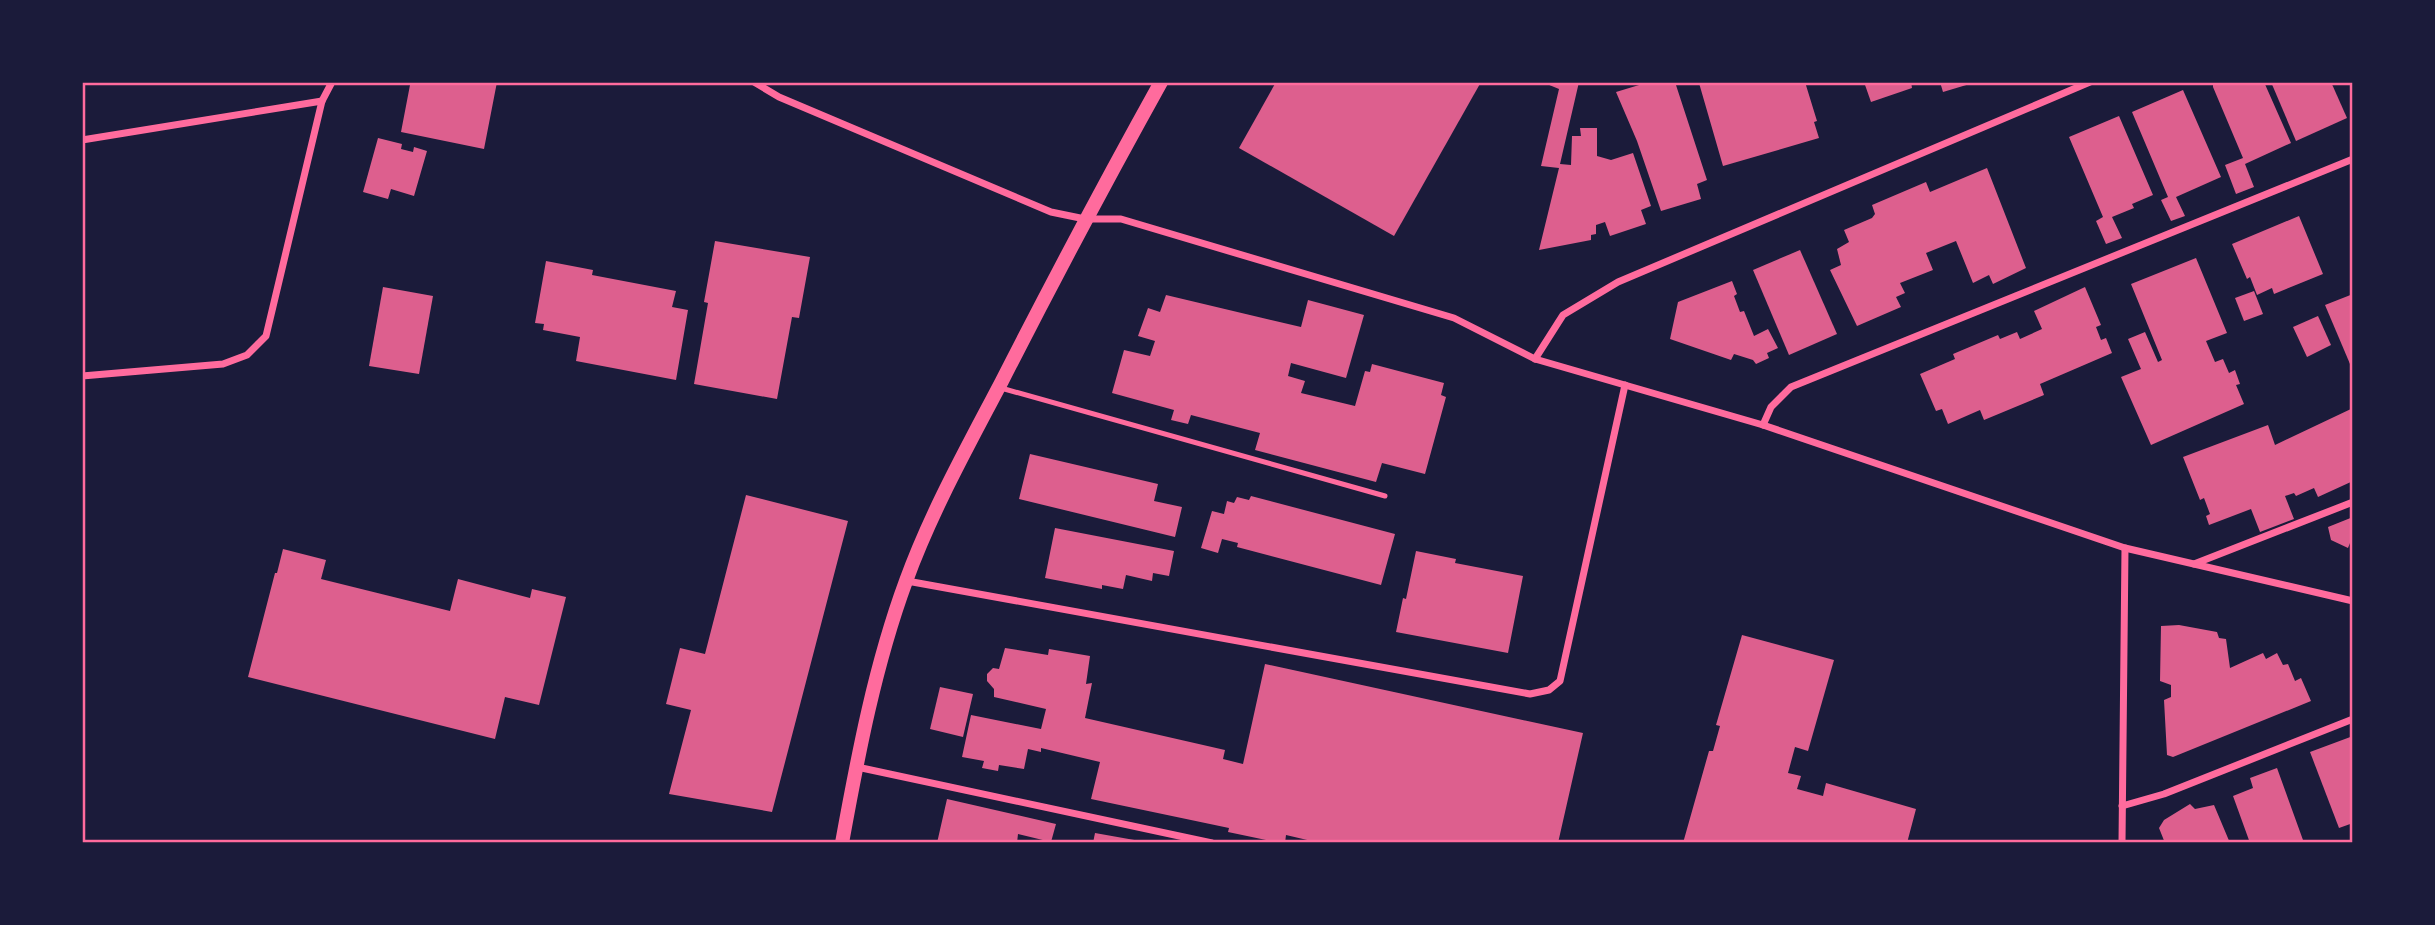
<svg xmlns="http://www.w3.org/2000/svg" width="2435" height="925" viewBox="0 0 2435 925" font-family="'Roboto Condensed',sans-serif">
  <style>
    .building { fill: #dd5f8e }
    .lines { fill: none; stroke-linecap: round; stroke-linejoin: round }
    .service { stroke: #ff6b9d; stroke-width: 5 }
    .minor { stroke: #ff6b9d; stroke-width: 7 }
    .secondary { stroke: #ff6b9d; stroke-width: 14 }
    .neatline { fill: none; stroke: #ff6b9d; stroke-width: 2.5 }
  </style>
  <rect width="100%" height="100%" fill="#1b1b3a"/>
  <g class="building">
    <path d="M403 82H497L484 149 401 132 410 85Z"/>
    <path d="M1276 82H1481L1394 236 1239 148Z"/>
    <path d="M1542 82H1579L1560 164 1571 165 1572 136H1581L1580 128H1597V156L1611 160 1633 153 1651 206 1641 210 1646 224 1610 236 1605 222 1596 225V234L1591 235V240L1539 250 1559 168 1541 166 1559 89Z"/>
    <path d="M1649 82H1675L1707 180 1697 184 1701 199 1661 211 1637 141 1616 92Z"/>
    <path d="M1702 82H1805L1817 121 1814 122 1819 138 1723 166 1699 83Z"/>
    <path d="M1864 82H1911L1912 88 1871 102Z"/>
    <path d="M1940 82H1973V83L1943 92Z"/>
    <path d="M2213 82H2264L2291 143 2245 164 2254 187 2236 194 2225 165 2243 158 2213 87Z"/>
    <path d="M2271 82H2331L2347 118 2296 141Z"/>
    <path d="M2183 90 2221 177 2176 197 2185 216 2171 221 2161 200 2168 197 2132 112Z"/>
    <path d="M2119 116 2153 195 2132 204 2134 208 2112 217 2122 238 2106 244 2096 221 2103 217 2069 137Z"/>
    <path d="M378 138 402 144 401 149 413 152 414 147 427 151 414 196 391 189 388 199 363 192Z"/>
    <path d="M1987 168 2026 268 1993 284 1989 275 1973 283 1956 241 1926 253 1933 270 1900 283 1905 293 1896 297 1901 307 1857 326 1830 270 1841 265 1837 249 1849 242 1844 230 1872 218 1875 214 1872 205 1926 182 1930 192Z"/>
    <path d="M2299 216 2323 274 2274 294 2272 288 2257 295 2250 277 2247 279 2232 244Z"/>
    <path d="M715 241 810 257 799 318 792 317 777 399 694 384 708 303 704 302Z"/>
    <path d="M1800 250 1837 334 1789 355 1753 270Z"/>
    <path d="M2196 258 2227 333 2206 341 2215 362 2223 359 2229 373 2235 370 2240 384 2236 385 2244 404 2151 445 2121 377 2141 369 2128 339 2145 332 2158 362 2162 360 2131 284Z"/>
    <path d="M546 261 593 270 592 275 676 291 672 307 688 310 676 380 576 361 580 337 543 330 544 324 535 323Z"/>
    <path d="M1732 281 1737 294 1734 296 1740 312 1744 311 1754 336 1768 329 1778 348 1767 353 1769 358 1756 364 1753 360 1734 354 1731 360 1670 339 1678 302Z"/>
    <path d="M383 287 433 296 419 374 369 366Z"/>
    <path d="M2085 287 2101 325 2096 327 2101 340 2106 338 2112 353 2040 384 2044 395 1984 420 1980 410 1948 424 1942 409 1936 411 1920 374 1955 359 1953 354 1998 335 2000 339 2017 332 2020 339 2042 329 2034 311Z"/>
    <path d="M2254 291 2263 314 2244 321 2235 298Z"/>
    <path d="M2353 294V363L2350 364 2325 305Z"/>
    <path d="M1166 295 1301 327 1308 300 1364 315 1346 378 1291 363 1288 376 1305 381 1301 393 1355 406 1365 371 1370 372 1372 364 1444 383 1441 395 1446 397 1425 474 1382 463 1376 482 1255 450 1260 433 1191 415 1188 424 1171 420 1174 410 1112 393 1124 350 1150 356 1155 341 1138 336 1148 308 1160 312Z"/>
    <path d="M2318 316 2331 345 2307 357 2293 327Z"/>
    <path d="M2353 408V481L2318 497 2314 488 2296 496 2294 493 2285 496 2294 519 2260 532 2251 509 2209 525 2206 516 2210 514 2204 498 2200 500 2183 457 2268 425 2275 445Z"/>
    <path d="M1030 454 1158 484 1154 501 1182 507 1175 537 1019 499Z"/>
    <path d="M746 495 848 521 772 812 669 794 691 710 666 704 680 648 705 654Z"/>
    <path d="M1251 496 1395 534 1381 585 1237 547 1238 543 1222 539 1218 553 1201 548 1212 511 1224 514 1227 501 1234 503 1237 497 1249 500Z"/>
    <path d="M2353 517V544L2350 543 2348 548 2331 540 2328 527Z"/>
    <path d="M1055 528 1174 551 1169 576 1153 573 1152 581 1126 575 1123 589 1102 585V589L1045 578Z"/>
    <path d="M283 549 326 560 321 579 450 611 458 579 530 598 532 589 566 597 539 705 505 697 495 739 248 677 275 573H277Z"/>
    <path d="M1416 551 1456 559 1455 563 1523 576 1508 653 1396 632 1403 598 1406 599Z"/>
    <path d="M2179 625 2217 632 2219 638 2226 639 2230 668 2263 653 2266 659 2277 653 2283 665 2288 664 2295 681 2301 678 2311 701 2173 757 2167 755 2164 700 2171 697V685L2160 681 2161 626Z"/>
    <path d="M1742 635 1834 660 1808 751 1795 747 1788 773 1801 776 1797 789 1823 796 1826 783 1916 809 1907 843H1683L1709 751H1713L1720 726 1716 725Z"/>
    <path d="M1005 648 1048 655 1049 649 1090 656 1086 684 1092 683 1085 718 1225 750 1223 759 1243 764 1265 664 1583 733 1558 843H1320L1286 835 1285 843H1280L1228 832 1229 828 1091 799 1100 762 1041 748V752L1028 749 1024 769 999 765 998 771 982 768 984 761 962 757 971 715 1041 729 1046 709 994 697V689L987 681V674L993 668 999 669Z"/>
    <path d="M940 687 973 694 963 737 930 729Z"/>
    <path d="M2353 736V823L2339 828 2310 752Z"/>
    <path d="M2277 768 2303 840 2297 843H2250L2233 796 2253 788 2250 778Z"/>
    <path d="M947 799 1056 824 1051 842 1018 834 1017 843H937Z"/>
    <path d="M2190 804 2195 809 2214 805 2230 843H2165L2159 828 2164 820Z"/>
    <path d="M1095 833 1140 841V843H1093Z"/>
  </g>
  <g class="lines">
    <path class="service" d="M1001 388 1385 496"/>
    <g class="minor">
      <path d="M754 82 779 97 1051 212 1085 219H1121L1454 318 1535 359 1763 425 2125 548 2353 601"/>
      <path d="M82 140 322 101"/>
      <path d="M1535 359 1563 315 1618 282 2090 82"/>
      <path d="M82 376 223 364 247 355 266 336 322 101 332 82"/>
      <path d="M1763 425 1771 407 1791 387 2353 159"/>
      <path d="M2194 564 2353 502"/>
      <path d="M907 581 1530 694 1549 690 1560 681 1625 385"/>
      <path d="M857 767 1212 843"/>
      <path d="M2122 806 2164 794 2353 719"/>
      <path d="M2122 843 2125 548"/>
    </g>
    <path class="secondary" d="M842 843C858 755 875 665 906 581 931 512 968 446 1002 381 1053 281 1106 181 1161 82"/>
  </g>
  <rect width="2435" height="925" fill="none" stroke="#1b1b3a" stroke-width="168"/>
  <rect x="84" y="84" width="2267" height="757" class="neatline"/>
</svg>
